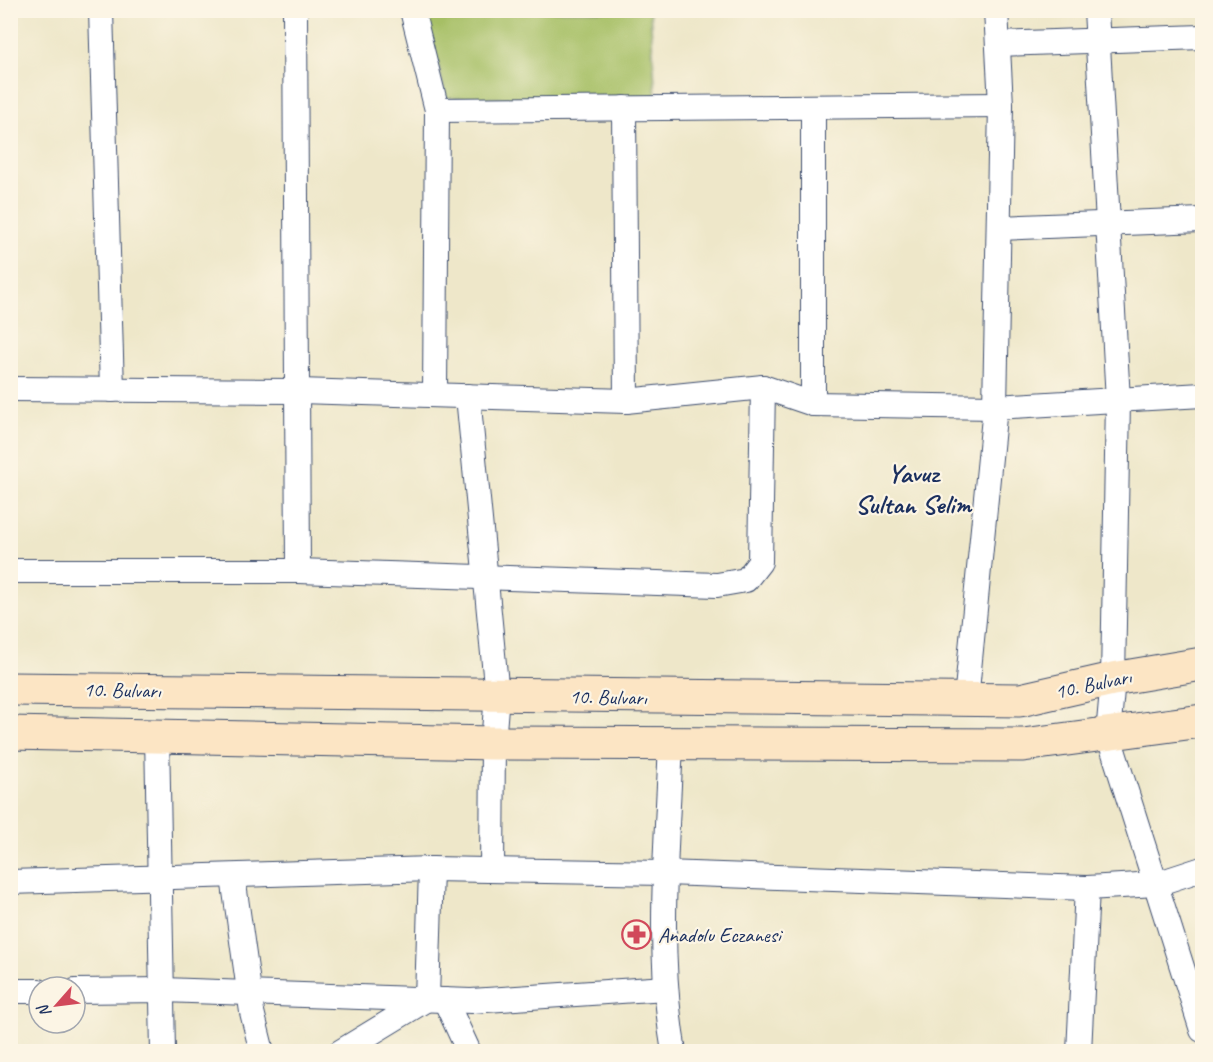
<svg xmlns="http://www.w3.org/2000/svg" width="1213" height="1062" viewBox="0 0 1213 1062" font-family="Caveat,sans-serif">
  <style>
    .green { fill: #a6bf65; stroke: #607762; stroke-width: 1.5 }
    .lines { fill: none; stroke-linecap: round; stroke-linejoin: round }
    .minor-casing { stroke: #3b4b6e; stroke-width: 26 }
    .secondary-casing { stroke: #3b4b6e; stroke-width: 35 }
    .minor { stroke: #fff; stroke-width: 24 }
    .secondary { stroke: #fce5c4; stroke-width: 33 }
    .labels { text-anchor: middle; stroke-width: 4.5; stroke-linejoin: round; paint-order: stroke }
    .street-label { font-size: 21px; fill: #1b2f5e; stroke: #fcf5e5 }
    .poi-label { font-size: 21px; fill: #1b2f5e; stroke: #fcf5e5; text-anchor: start }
    .district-label { font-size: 27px; font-weight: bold; fill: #1b2f5e; stroke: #fcf5e5 }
  </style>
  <rect width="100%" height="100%" fill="#fcf5e5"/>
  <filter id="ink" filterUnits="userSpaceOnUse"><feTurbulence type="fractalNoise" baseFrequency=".0167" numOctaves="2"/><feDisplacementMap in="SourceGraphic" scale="12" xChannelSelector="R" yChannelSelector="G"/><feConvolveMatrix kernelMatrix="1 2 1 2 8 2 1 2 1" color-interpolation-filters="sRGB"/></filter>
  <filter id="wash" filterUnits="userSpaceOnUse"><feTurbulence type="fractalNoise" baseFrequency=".008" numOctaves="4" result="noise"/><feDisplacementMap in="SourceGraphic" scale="24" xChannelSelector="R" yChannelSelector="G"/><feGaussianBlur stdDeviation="1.35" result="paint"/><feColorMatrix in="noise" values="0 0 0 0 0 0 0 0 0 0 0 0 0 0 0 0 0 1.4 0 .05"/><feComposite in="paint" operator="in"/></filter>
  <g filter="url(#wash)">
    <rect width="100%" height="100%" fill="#eee7c9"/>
    <path class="green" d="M425 11H650L656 99 446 98Z"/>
  </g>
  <g filter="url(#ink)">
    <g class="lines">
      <defs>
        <g id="minor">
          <path d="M101 10 112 390"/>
          <path d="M295 10 298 571"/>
          <path d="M412 10 437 110 435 395"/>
          <path d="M1096 10 1118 400 1113 679 1108 734 1202 1030"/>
          <path d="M998 44 1202 37"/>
          <path d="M813 107V404"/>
          <path d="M624 108 626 401"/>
          <path d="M437 110 1001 105"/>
          <path d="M999 228 1202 220"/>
          <path d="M10 389 299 391 626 401 763 387 813 404 995 407 1202 395"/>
          <path d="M468 396 497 695 493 743 492 870"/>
          <path d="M10 571H298L717 585 746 580 760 562 763 387"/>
          <path d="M966 700 995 407 1001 105 996 10"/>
          <path d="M157 735 163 1052"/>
          <path d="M671 742C667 844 656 950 674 1052"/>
          <path d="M233 877 252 1012 262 1052"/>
          <path d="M10 882 431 869 665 873 1087 888"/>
          <path d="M10 991H39"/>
          <path d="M75 991 163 990 471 1001 666 988"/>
          <path d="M445 1000 469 1052"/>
          <path d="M340 1052 427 999 431 869"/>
          <path d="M1079 1052 1087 888 1156 884 1202 869"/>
        </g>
        <g id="secondary">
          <path d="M10 689 1020 700 1113 679 1202 664"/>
          <path d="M10 733 493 743 1023 745 1202 721"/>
        </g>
      </defs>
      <use href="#minor" class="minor-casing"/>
      <use href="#secondary" class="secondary-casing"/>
      <use href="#minor" class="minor"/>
      <use href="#secondary" class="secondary"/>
    </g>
  </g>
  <defs>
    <symbol id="pharmacy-ring" viewBox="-11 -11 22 22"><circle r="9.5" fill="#fcf5e5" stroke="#d1495b" stroke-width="1.5"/><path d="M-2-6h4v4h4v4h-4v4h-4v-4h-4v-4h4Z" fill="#d1495b"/></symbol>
  </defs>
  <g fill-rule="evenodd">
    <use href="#pharmacy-ring" x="620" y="918" width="33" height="33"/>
  </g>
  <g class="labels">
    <g class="street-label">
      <text transform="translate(1093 684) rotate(-12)" y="7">10. Bulvarı</text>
      <text transform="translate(122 690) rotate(1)" y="7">10. Bulvarı</text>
      <text transform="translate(608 697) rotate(1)" y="7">10. Bulvarı</text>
    </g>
    <g class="poi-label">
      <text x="658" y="942">Anadolu Eczanesi</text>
    </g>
    <g class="district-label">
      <text x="913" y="482">Yavuz<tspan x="913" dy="31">Sultan Selim</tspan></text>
    </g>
  </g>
  <rect width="1213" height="1062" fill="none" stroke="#fcf5e5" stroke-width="36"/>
  <g transform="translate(57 1005) rotate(242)"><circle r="28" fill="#fcf5e5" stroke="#a2a6af" stroke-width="1.5"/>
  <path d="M0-4.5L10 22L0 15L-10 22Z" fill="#d1495b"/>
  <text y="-9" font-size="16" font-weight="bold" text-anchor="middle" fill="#1b2f5e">N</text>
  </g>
</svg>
